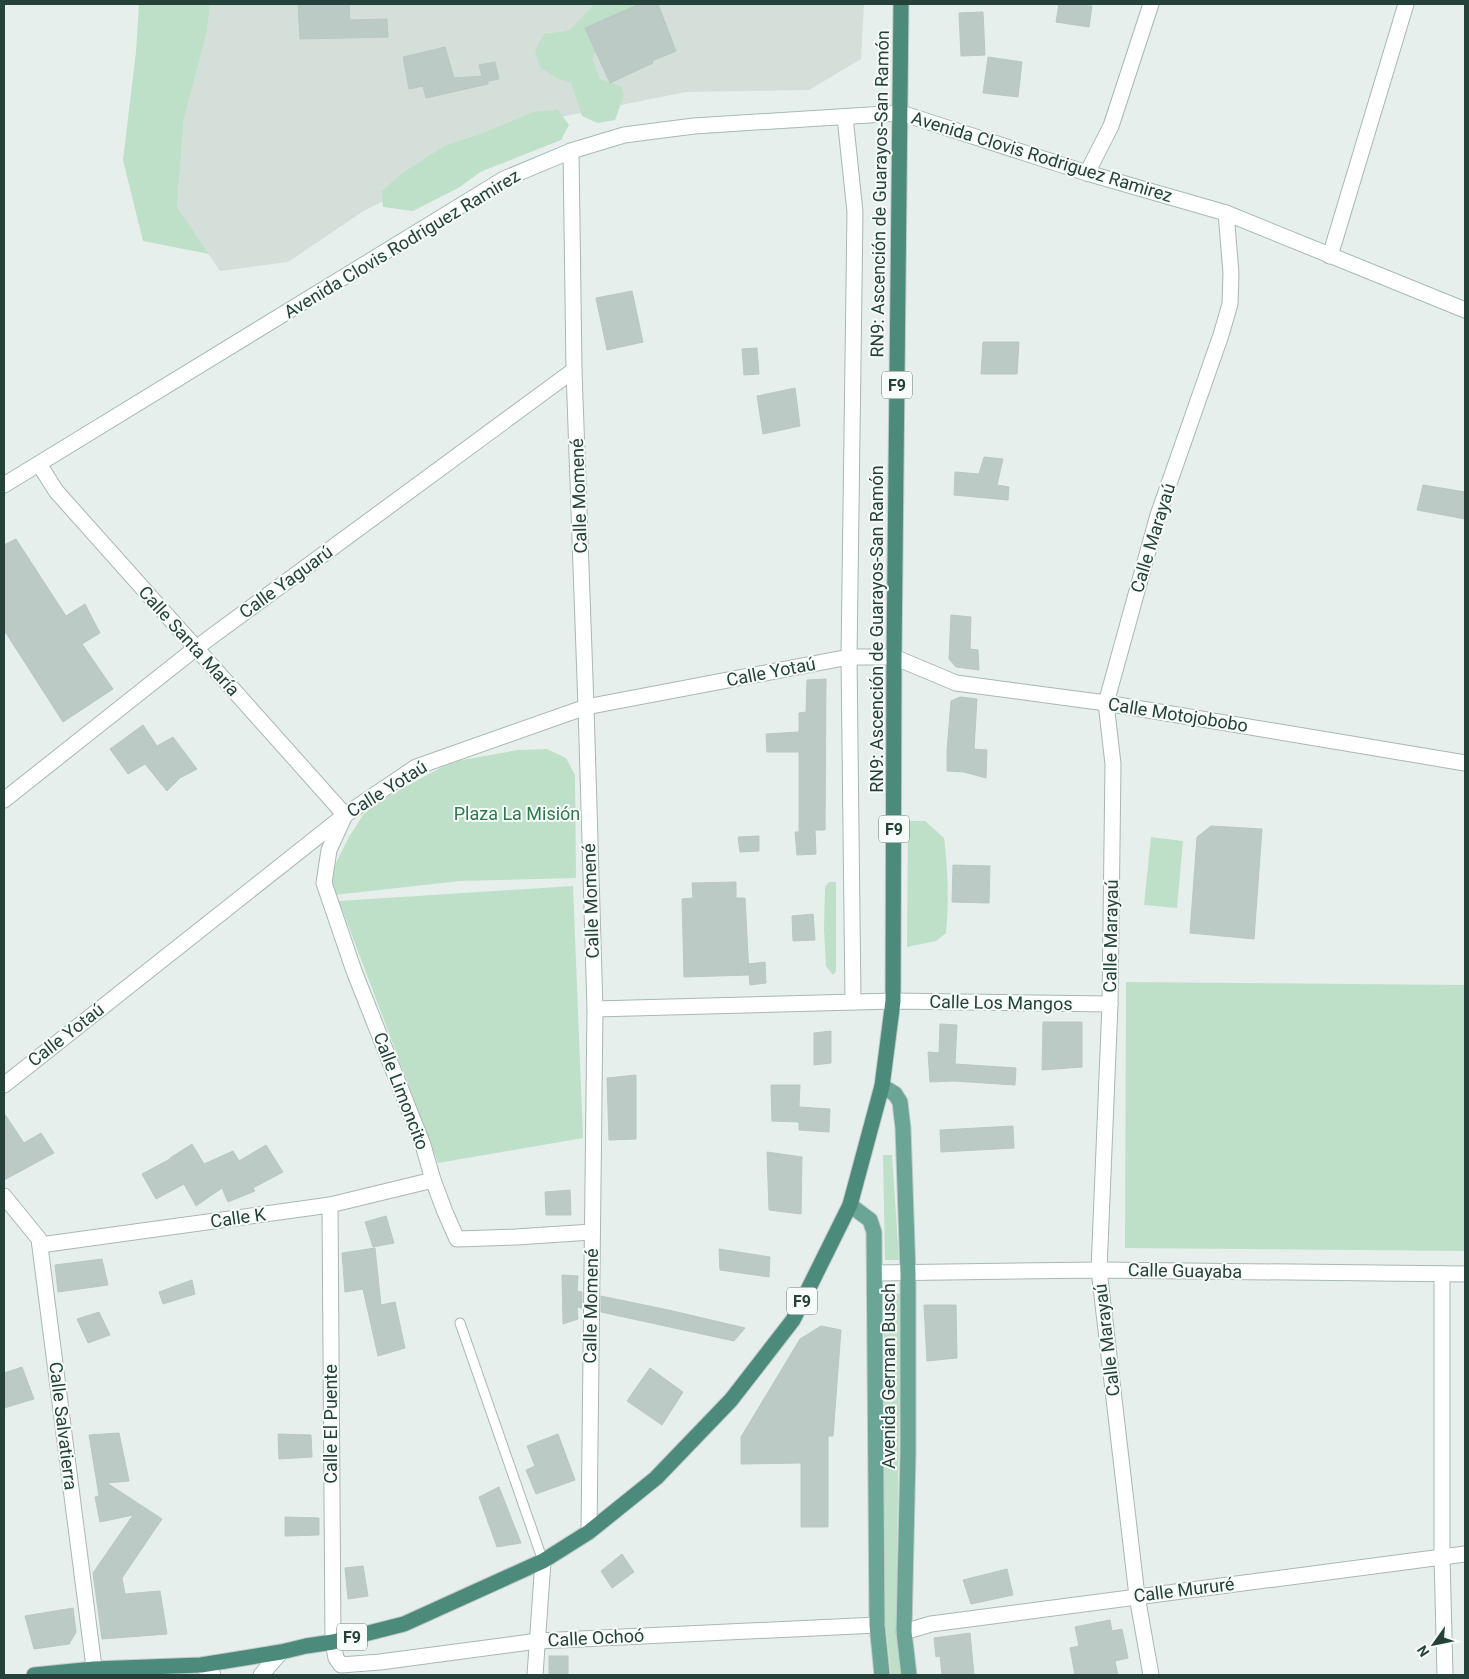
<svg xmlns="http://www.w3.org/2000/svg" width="1469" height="1679" viewBox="0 0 1469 1679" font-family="Roboto,sans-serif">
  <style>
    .built { fill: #d4dfda }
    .green { fill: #bfe0c8 }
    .building { fill: #bbcac4; stroke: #b8c9c2 }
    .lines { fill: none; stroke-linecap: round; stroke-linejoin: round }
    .service-casing { stroke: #a8b8b2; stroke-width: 11 }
    .minor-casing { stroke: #a8b8b2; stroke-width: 17 }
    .secondary-casing { stroke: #a4bbb3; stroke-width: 17 }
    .primary-casing { stroke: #c2cac8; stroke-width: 17 }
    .trunk-casing { stroke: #c2cac8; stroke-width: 17 }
    .service { stroke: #fff; stroke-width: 9 }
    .minor { stroke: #fff; stroke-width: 15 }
    .secondary { stroke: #fff; stroke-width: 15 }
    .primary { stroke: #6aa596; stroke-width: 15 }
    .trunk { stroke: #4c8a7c; stroke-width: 15 }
    .labels { text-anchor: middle; stroke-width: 4; stroke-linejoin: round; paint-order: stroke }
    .shield { fill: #f7fbf9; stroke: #637a73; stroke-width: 1 }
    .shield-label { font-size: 16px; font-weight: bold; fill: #24423a }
    .street-label { font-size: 18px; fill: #24423a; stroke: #f7fbf9 }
    .park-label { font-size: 18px; fill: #2d7a4b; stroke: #f7fbf9 }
  </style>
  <rect width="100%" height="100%" fill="#e6efeb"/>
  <path class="built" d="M210 4H864L861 59 809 90 686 92 561 117 365 210 288 262 220 271 177 207 184 119 207 32Z"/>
  <g class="green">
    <path d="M139 4H210L207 32 184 119 177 207 209 254 143 241 123 160 136 52Z"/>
    <path d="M594 4H634L635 6 601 40 592 59 600 79 621 86 624 95 615 120 597 123 582 116 571 83 556 78 540 67 535 50 544 34 567 31 573 27Z"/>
    <path d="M558 110 569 125 561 140 480 172 460 187 413 211 383 207 382 191 401 174 444 146 486 132 533 112Z"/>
    <path d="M547 749 566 758 575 775 576 878 460 881 334 895 330 880 337 861 349 837 363 815 374 804 440 768 457 761 518 750Z"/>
    <path d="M908 821H925L944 838C948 869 949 902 946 933L936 941 907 947Z"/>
    <path d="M1151 837 1183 841 1177 908 1144 905Z"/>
    <path d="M829 882H836V971L833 975 826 966 824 929 825 887Z"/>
    <path d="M573 886 583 1138 438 1163 339 901Z"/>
    <path d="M1126 982 1465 985V1251L1125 1248Z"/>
    <path d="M883 1155H892L899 1260H885Z"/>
    <path d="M884 1293 904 1294C900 1361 899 1428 898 1496 897 1556 897 1615 903 1675H891L884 1610 883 1517Z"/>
  </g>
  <g class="building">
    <path d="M298 4H349L350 20 387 19 388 37 300 39Z"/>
    <path d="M639 4H658L676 51 652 61 653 63 610 83 585 28Z"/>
    <path d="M1059 4 1092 6 1089 27 1056 22Z"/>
    <path d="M983 12 985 55 961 56 959 13Z"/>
    <path d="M445 47 454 78 482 76 479 65 495 62 499 79 488 81V84L426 98 423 86 409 89 403 57Z"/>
    <path d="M988 57 1022 62 1018 97 983 93Z"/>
    <path d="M632 291 643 342 607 350 596 298Z"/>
    <path d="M983 342H1019L1017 374H981Z"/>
    <path d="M757 348 759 374 744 375 742 349Z"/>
    <path d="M795 388 800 426 763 434 757 396Z"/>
    <path d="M984 457 1003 459 997 485 1009 487 1008 500 954 495 955 472 979 474Z"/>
    <path d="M1423 485 1465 492V519L1417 510Z"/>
    <path d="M16 539 66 616 85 604 100 633 82 644 113 689 63 722 4 630V545Z"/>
    <path d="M951 615 971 617 970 649 978 650 979 670 956 667 949 659Z"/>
    <path d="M826 679 825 830H815L816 854 797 855 795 832H799V752H767L766 734 799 732V713L806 712 807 680Z"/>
    <path d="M960 697 977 699 974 749 987 750 986 778 964 772 947 771V751L951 701Z"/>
    <path d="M143 725 157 746 173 737 197 769 180 778 167 791 145 764 128 774 110 749Z"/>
    <path d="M1211 826 1262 829 1254 939 1190 933 1197 837Z"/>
    <path d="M759 836V851L740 852 738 837Z"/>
    <path d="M953 865 990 866 989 903 952 902Z"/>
    <path d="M736 882V898H745L749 975 684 977 682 899 693 898 692 883Z"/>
    <path d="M813 914 815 940 793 941 792 916Z"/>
    <path d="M765 962 766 983 750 985 748 964Z"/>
    <path d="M1043 1022H1082V1067L1042 1070Z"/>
    <path d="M940 1024 957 1025 955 1064 1016 1068 1015 1085 954 1081 930 1082 928 1052 939 1053Z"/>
    <path d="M831 1031V1063L814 1065V1033Z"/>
    <path d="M636 1075V1139L609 1140 607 1078Z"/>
    <path d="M771 1085H800L799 1107 830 1109 829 1132 799 1130V1122L772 1121Z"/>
    <path d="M4 1113 24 1143 41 1133 54 1153 4 1180Z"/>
    <path d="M1013 1126 1014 1148 941 1152 940 1130Z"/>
    <path d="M192 1144 204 1164 233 1151 239 1161 266 1145 283 1172 253 1188 255 1191 228 1202 222 1188 196 1206 184 1184 156 1199 142 1174 170 1159V1158Z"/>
    <path d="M767 1152 802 1157 801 1214 769 1210Z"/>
    <path d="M570 1190 571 1215H546L545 1192Z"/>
    <path d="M386 1216 394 1243 373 1247 365 1222Z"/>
    <path d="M375 1248 381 1305 395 1302 405 1348 378 1356 363 1289 345 1292 342 1253Z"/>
    <path d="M719 1249 770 1257 769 1277 720 1270Z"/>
    <path d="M102 1259 108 1285 58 1292 55 1265Z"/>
    <path d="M562 1275 578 1276 577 1291 582 1292V1308L577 1307 578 1319 563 1324Z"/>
    <path d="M192 1280 195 1294 163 1304 159 1292Z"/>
    <path d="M601 1296 673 1311 745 1328 734 1341 601 1312Z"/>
    <path d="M924 1305H956L957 1358 927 1361Z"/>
    <path d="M99 1312 110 1335 88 1343 77 1319Z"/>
    <path d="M821 1326 841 1330 833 1436H828V1527H801V1463L741 1464V1437L800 1339Z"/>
    <path d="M22 1367 34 1399 4 1408V1373Z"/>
    <path d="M650 1368 683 1392 662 1425 627 1401Z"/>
    <path d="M119 1433 129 1481 107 1483 162 1519 122 1578 125 1594 160 1591 167 1634 102 1639 93 1573 133 1515 100 1522 95 1497 99 1496 89 1435Z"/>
    <path d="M278 1434 311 1435 312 1457 279 1459Z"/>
    <path d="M558 1434 575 1480 536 1494 526 1470 535 1466 527 1446Z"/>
    <path d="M499 1487 521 1543 497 1547 479 1497Z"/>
    <path d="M285 1517 319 1518V1535L285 1536Z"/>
    <path d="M622 1554 634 1572 612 1588 601 1571Z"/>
    <path d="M363 1566 368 1596 348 1599 345 1568Z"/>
    <path d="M1007 1569 1013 1595 971 1604 963 1580Z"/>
    <path d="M73 1608 76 1632 69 1644 34 1649 25 1616Z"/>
    <path d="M1110 1620 1112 1631 1122 1629 1128 1658 1115 1661 1118 1675H1075L1070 1648 1079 1646 1075 1627Z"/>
    <path d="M970 1633 974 1675H942L940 1656 936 1657 934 1638Z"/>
    <rect x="549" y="1656" width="19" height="19"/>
  </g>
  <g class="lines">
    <defs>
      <path id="service" d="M460 1323 543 1561"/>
      <g id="minor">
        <path d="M845 117 855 212 849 657 853 1002"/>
        <path d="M571 151 574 370 586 707 595 1009 589 1532"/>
        <path d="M1087 173 1111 126 1151 4"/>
        <path d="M1330 256 1406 4"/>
        <path d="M39 464 56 491 345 815 329 850 324 883 354 971 423 1145 433 1180 445 1212 457 1239 516 1237 592 1232"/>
        <path d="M4 800 196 648 574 370"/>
        <path d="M595 1009 893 1001 1110 1004"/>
        <path d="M4 1085 345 815 416 767 586 707 849 657H894L956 683 1106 703 1465 763"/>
        <path d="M4 1196 39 1239 95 1675"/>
        <path d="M330 1205 333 1642 336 1658 341 1665 380 1662 538 1641 877 1625"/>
        <path d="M40 1245 330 1205 433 1180"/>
        <path d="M876 1273 1099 1270 1465 1274"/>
        <path d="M1442 1274V1557L1445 1675"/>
        <path d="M904 1632 931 1624 1465 1554"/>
        <path d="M201 1665 213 1675"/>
        <path d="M261 1675 281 1652"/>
        <path d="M535 1675 543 1561"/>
        <path d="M1151 1675 1137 1596 1099 1270 1110 1004 1113 764 1106 703 1158 515 1221 335 1230 304 1231 273 1226 213"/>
      </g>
      <path id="secondary" d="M4 485 504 179 571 151 624 135 694 126 901 113 1087 173 1226 213 1465 310"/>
      <g id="primary">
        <path d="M882 1086 895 1094 900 1102 903 1128 908 1273V1454L904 1632 909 1675"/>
        <path d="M850 1205 870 1220 874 1232 877 1625 882 1675"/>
      </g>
      <path id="trunk" d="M34 1675 94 1669 201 1665 281 1652 306 1646 333 1642 404 1624 543 1561 589 1532 656 1478 731 1400 793 1320 850 1205 882 1086 893 1001 894 657 901 4"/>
    </defs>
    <use href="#service" class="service-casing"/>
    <use href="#minor" class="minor-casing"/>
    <use href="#secondary" class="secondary-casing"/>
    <use href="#primary" class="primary-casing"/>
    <use href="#trunk" class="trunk-casing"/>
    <use href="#service" class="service"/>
    <use href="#minor" class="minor"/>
    <use href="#secondary" class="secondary"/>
    <use href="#primary" class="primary"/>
    <use href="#trunk" class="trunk"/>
  </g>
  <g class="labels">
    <g class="shield">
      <rect x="882" y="371.5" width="30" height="27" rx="4"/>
      <rect x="879" y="815.5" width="30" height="27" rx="4"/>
      <rect x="787" y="1287.5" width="30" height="27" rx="4"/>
      <rect x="337" y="1623.5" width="30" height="27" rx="4"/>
    </g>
    <g class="shield-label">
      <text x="897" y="391">F9</text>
      <text x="894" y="835">F9</text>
      <text x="802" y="1307">F9</text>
      <text x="352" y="1643">F9</text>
    </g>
    <g class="street-label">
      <text transform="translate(1042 157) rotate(17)" y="6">Avenida Clovis Rodriguez Ramirez</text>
      <text transform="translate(880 194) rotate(-89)" y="6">RN9: Ascención de Guarayos-San Ramón</text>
      <text transform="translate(402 244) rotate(-31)" y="6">Avenida Clovis Rodriguez Ramirez</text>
      <text transform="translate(579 496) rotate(-92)" y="6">Calle Momené</text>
      <text transform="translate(1153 538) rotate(-73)" y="6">Calle Marayaú</text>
      <text transform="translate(286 582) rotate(-36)" y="6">Calle Yaguarú</text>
      <text transform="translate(877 629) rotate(-90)" y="6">RN9: Ascención de Guarayos-San Ramón</text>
      <text transform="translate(189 641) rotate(48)" y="6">Calle Santa María</text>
      <text transform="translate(771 672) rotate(-11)" y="6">Calle Yotaú</text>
      <text transform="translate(1178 715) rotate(9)" y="6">Calle Motojobobo</text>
      <text transform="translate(387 789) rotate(-32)" y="6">Calle Yotaú</text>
      <text transform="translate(591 901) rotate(-92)" y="6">Calle Momené</text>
      <text transform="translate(1111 936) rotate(-89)" y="6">Calle Marayaú</text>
      <text transform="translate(1001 1003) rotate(1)" y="6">Calle Los Mangos</text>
      <text transform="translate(66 1035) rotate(-38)" y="6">Calle Yotaú</text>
      <text transform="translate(401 1091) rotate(69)" y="6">Calle Limoncito</text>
      <text transform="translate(238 1218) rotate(-8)" y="6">Calle K</text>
      <text transform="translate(1185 1271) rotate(1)" y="6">Calle Guayaba</text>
      <text transform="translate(591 1306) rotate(-89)" y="6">Calle Momené</text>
      <text transform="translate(1107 1340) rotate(-97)" y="6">Calle Marayaú</text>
      <text transform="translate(889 1376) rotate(-90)" y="6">Avenida German Busch</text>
      <text transform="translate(331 1424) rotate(-90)" y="6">Calle El Puente</text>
      <text transform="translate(63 1426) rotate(83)" y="6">Calle Salvatierra</text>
      <text transform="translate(1184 1590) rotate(-7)" y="6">Calle Mururé</text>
      <text transform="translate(596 1638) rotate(-3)" y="6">Calle Ochoó</text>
    </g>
    <g class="park-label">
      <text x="517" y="820">Plaza La Misión</text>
    </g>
  </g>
  <rect width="1469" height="1679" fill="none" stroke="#24423a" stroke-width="10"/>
  <g transform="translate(1434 1644) rotate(237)" stroke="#f7fbf9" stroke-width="4" paint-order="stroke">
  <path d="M0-4L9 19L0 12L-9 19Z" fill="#24423a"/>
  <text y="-8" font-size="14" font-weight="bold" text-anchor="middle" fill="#24423a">N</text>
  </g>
</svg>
